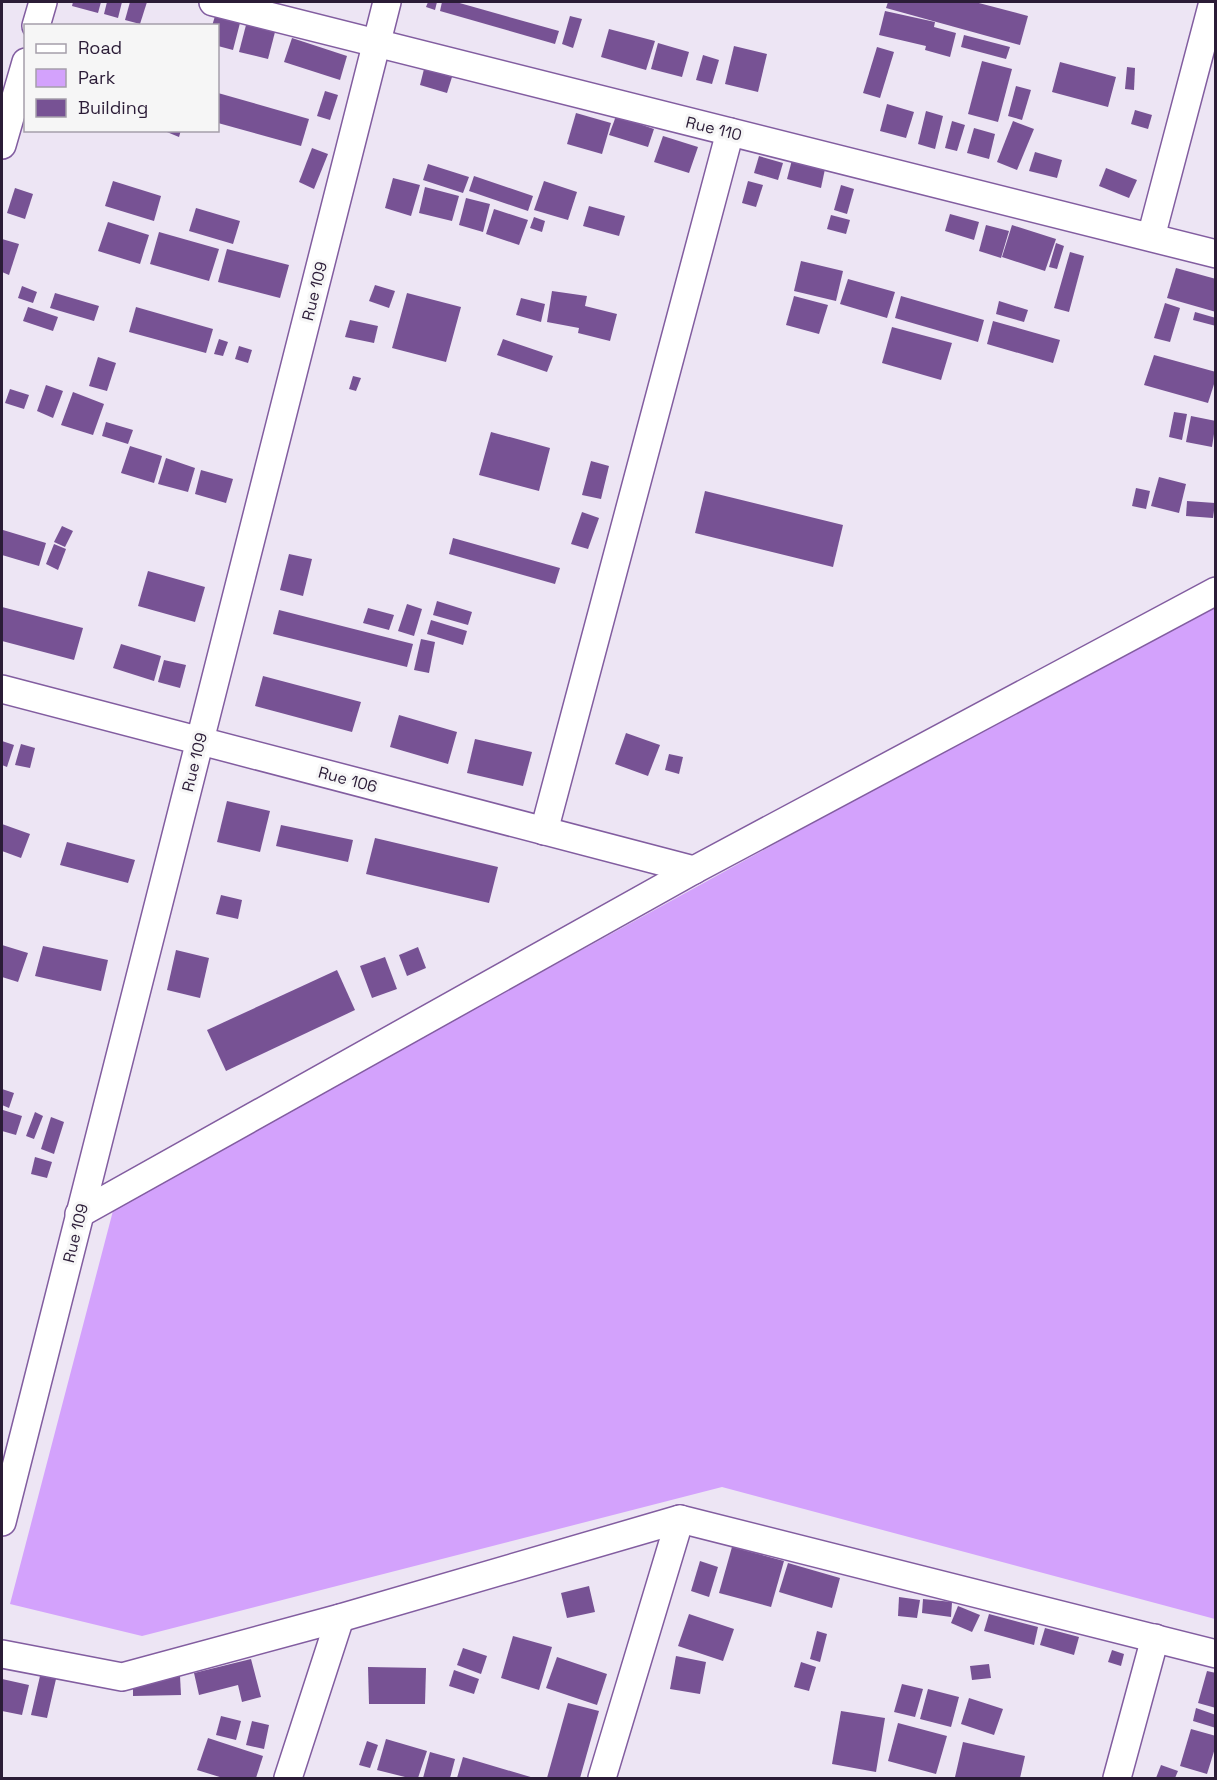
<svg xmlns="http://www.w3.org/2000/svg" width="1217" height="1780" viewBox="0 0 1217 1780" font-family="'Space Grotesk',sans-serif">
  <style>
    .green { fill: #d3a2fc }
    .building { fill: #775294 }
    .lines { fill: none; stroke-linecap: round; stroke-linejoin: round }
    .street-casing { stroke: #825da0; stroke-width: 30 }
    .street { stroke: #fff; stroke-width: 27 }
    .labels { text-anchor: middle; stroke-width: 6; stroke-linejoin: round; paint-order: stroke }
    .street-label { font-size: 16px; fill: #2b1c37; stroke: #f6f6f6 }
  </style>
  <rect width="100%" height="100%" fill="#ede5f4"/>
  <path class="green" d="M1215 608V1619L722 1487 142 1636 10 1604 114 1207 1124 652Z"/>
  <g class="building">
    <path d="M73 2H101L98 13 72 6Z"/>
    <path d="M107 2H122L118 18 104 14Z"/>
    <path d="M130 2H147L140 24 125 20Z"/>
    <path d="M428 2H437L435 10 426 7Z"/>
    <path d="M442 2H456L559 31 555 44 440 11Z"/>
    <path d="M888 2H975L1028 16 1020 45 886 8Z"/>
    <path d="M885 11 935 22 934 27 956 33 950 57 925 50 926 46 879 35Z"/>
    <path d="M215 16 240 23 233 50 218 46V26H212Z"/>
    <path d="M570 16 582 19 573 48 562 44Z"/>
    <path d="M246 25 275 32 268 59 239 52Z"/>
    <path d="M609 29 655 41 646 70 601 57Z"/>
    <path d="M964 35 1010 47 1006 59 961 47Z"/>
    <path d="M292 38 347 56 340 80 284 62Z"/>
    <path d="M658 43 689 52 682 77 651 69Z"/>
    <path d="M734 46 767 54 758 92 725 84Z"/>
    <path d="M877 47 894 52 880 98 863 93Z"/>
    <path d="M703 55 719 60 712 84 696 80Z"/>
    <path d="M982 61 1012 69 998 122 968 114Z"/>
    <path d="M1060 62 1116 77 1108 107 1052 92Z"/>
    <path d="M1127 67 1135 68 1134 90 1125 89Z"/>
    <path d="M424 69 452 77 447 93 420 85Z"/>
    <path d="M1016 86 1031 90 1022 120 1008 116Z"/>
    <path d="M325 91 338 95 330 120 317 116Z"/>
    <path d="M218 93 309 119 301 146 218 123Z"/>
    <path d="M887 104 914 112 906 138 880 131Z"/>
    <path d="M1135 110 1152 115 1148 129 1131 124Z"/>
    <path d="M926 111 943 116 935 149 918 144Z"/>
    <path d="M576 113 611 123 602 154 567 144Z"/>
    <path d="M616 116 654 129 648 147 609 135Z"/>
    <path d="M952 121 965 125 957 151 945 148Z"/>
    <path d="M1013 121 1034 129 1017 170 997 162Z"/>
    <path d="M974 128 995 134 989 159 967 153Z"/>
    <path d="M162 130H181L179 137Z"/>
    <path d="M663 136 698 147 689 173 654 162Z"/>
    <path d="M312 148 328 154 314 189 299 182Z"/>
    <path d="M1035 152 1062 160 1057 178 1029 171Z"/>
    <path d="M759 156 783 163 778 180 754 173Z"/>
    <path d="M792 160 825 169 821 188 787 179Z"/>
    <path d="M428 164 469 177 463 193 423 180Z"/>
    <path d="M1106 168 1137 180 1129 198 1099 186Z"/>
    <path d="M474 176 533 196 528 211 469 191Z"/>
    <path d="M393 178 420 185 411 216 385 208Z"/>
    <path d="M113 181 161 196 154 221 105 206Z"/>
    <path d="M544 181 577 192 568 220 534 210Z"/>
    <path d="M748 181 763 185 756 207 742 203Z"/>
    <path d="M841 185 854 189 847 214 834 210Z"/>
    <path d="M425 187 459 196 452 221 419 213Z"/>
    <path d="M15 188 33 194 25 219 7 213Z"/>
    <path d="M466 198 490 204 483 232 459 225Z"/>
    <path d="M589 206 625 216 619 236 583 226Z"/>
    <path d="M196 208 240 221 233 244 189 231Z"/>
    <path d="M494 209 528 220 519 245 486 234Z"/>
    <path d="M950 214 979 222 974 240 945 231Z"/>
    <path d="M831 215 850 220 846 234 827 229Z"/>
    <path d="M534 217 545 221 542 232 530 228Z"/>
    <path d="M108 222 149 235 140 264 98 251Z"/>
    <path d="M986 225 1009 231 1001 258 979 251Z"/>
    <path d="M1012 225 1056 239 1045 271 1002 257Z"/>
    <path d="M159 232 219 249 209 281 150 264Z"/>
    <path d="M2 239 19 244 9 275 2 272Z"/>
    <path d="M1056 243 1064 246 1057 269 1049 267Z"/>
    <path d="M227 249 289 265 280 298 218 282Z"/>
    <path d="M1070 252 1084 256 1069 312 1054 308Z"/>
    <path d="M801 261 843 271 836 301 794 291Z"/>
    <path d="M1176 268 1216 279V312L1167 298Z"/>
    <path d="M848 279 895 292 887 318 840 304Z"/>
    <path d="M375 285 395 291 389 308 369 301Z"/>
    <path d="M22 286 37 292 33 303 18 298Z"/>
    <path d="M552 291 587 296 585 306 617 314 610 341 578 333 579 328 547 322Z"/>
    <path d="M55 293 99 306 94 321 50 308Z"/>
    <path d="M407 293 461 307 446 362 392 348Z"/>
    <path d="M794 296 828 305 819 334 786 325Z"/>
    <path d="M901 296 984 320 978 342 895 318Z"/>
    <path d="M521 298 545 304 541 322 516 315Z"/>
    <path d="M999 301 1028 310 1024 322 996 314Z"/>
    <path d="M1165 303 1180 308 1170 342 1154 338Z"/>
    <path d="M28 307 58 317 53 331 23 321Z"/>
    <path d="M136 307 213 329 206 353 129 332Z"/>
    <path d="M1195 312 1216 318V326L1193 320Z"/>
    <path d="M350 320 378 326 374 343 345 337Z"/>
    <path d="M993 321 1060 340 1053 363 987 344Z"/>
    <path d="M892 327 952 343 941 380 882 363Z"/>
    <path d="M219 339 228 342 223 356 214 354Z"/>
    <path d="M503 339 553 356 547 372 497 355Z"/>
    <path d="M239 346 252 350 248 363 235 359Z"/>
    <path d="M1154 355 1216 372V378L1208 403 1144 385Z"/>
    <path d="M98 357 116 363 107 391 89 386Z"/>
    <path d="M353 376 361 378 356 391 349 389Z"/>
    <path d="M46 385 63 391 53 418 37 411Z"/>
    <path d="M10 389 29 395 24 409 5 403Z"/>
    <path d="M73 392 104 404 93 435 61 425Z"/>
    <path d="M1174 412 1187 414 1182 440 1169 437Z"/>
    <path d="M1191 416 1216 421 1212 447 1186 442Z"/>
    <path d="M106 422 133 430 128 444 102 436Z"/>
    <path d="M491 432 550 448 539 491 479 475Z"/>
    <path d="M130 446 162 456 154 483 121 473Z"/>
    <path d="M166 458 195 468 188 492 158 484Z"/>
    <path d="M591 461 609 466 601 499 582 495Z"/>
    <path d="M201 470 233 479 226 503 195 494Z"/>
    <path d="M1159 477 1186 484 1179 513 1151 506Z"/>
    <path d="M1136 488 1150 491 1146 509 1132 506Z"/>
    <path d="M705 491 843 525 833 567 695 533Z"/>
    <path d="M1187 501 1215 503 1213 518 1186 516Z"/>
    <path d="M582 512 599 518 588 549 571 544Z"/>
    <path d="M62 526 73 531 65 547 54 542Z"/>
    <path d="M3 530 46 543 39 566 2 555Z"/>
    <path d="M453 538 560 568 555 584 449 554Z"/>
    <path d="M54 544 66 549 58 570 46 564Z"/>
    <path d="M289 554 312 559 303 596 280 590Z"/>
    <path d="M148 571 205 587 195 622 138 606Z"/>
    <path d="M437 601 472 612 468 625 433 615Z"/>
    <path d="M407 604 422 609 414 636 398 631Z"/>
    <path d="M2 607 83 628 74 660 2 641Z"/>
    <path d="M368 608 394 615 389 630 363 623Z"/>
    <path d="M279 610 413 644 407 667 273 634Z"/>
    <path d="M431 620 467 631 463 645 427 634Z"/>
    <path d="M421 639 435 642 429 673 414 670Z"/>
    <path d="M121 644 161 656 154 681 113 668Z"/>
    <path d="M164 660 186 665 180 688 158 682Z"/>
    <path d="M263 676 361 702 352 732 255 706Z"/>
    <path d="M399 715 457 732 448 764 390 747Z"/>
    <path d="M626 733 660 745 648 776 615 764Z"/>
    <path d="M475 739 532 752 523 786 467 773Z"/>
    <path d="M2 741 14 745 7 767 2 765Z"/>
    <path d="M21 744 35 748 30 768 15 765Z"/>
    <path d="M669 754 683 757 679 774 665 770Z"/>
    <path d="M227 801 270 811 260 852 217 842Z"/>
    <path d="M2 824 30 834 21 858 2 851Z"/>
    <path d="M281 825 353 840 348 862 276 846Z"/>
    <path d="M375 838 498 867 489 903 366 874Z"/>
    <path d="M67 842 135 860 128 883 60 865Z"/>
    <path d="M221 895 242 900 238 919 216 914Z"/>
    <path d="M2 945 28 953 18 982 2 977Z"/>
    <path d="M43 946 108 960 101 991 35 976Z"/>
    <path d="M418 947 426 968 407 976 399 955Z"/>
    <path d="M176 950 209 958 200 998 167 990Z"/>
    <path d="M385 957 397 989 372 998 360 966Z"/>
    <path d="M337 970 355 1010 226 1071 207 1030Z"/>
    <path d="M2 1089 14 1093 9 1108 2 1105Z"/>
    <path d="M3 1110 22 1116 16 1135 2 1131V1116Z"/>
    <path d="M35 1112 43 1116 34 1139 26 1136Z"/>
    <path d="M51 1117 64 1122 54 1154 41 1149Z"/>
    <path d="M35 1157 52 1162 47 1178 31 1174Z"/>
    <path d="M732 1547 784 1561 771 1607 719 1593Z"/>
    <path d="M700 1561 718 1567 709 1597 691 1591Z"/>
    <path d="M788 1563 840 1578 832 1608 779 1592Z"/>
    <path d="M589 1586 595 1612 567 1618 561 1593Z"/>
    <path d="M899 1597 920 1600 917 1618 898 1616Z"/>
    <path d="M923 1599 952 1602 951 1617 922 1613Z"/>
    <path d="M958 1606 980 1615 972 1632 951 1623Z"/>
    <path d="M689 1614 734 1629 723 1661 678 1646Z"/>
    <path d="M989 1614 1038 1627 1034 1645 984 1631Z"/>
    <path d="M1045 1628 1079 1637 1074 1655 1040 1645Z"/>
    <path d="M817 1631 827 1634 820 1662 810 1659Z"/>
    <path d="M513 1636 552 1647 539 1690 501 1678Z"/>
    <path d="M463 1648 487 1656 481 1674 457 1665Z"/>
    <path d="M1112 1650 1124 1654 1121 1666 1108 1662Z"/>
    <path d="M676 1656 706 1662 700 1694 670 1689Z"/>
    <path d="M557 1657 607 1674 597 1705 546 1688Z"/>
    <path d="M251 1659 261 1697 242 1702 238 1685 199 1695 194 1673Z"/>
    <path d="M801 1662 816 1667 809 1691 794 1687Z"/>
    <path d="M989 1664 991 1678 972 1680 970 1666Z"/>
    <path d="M368 1667 426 1668 425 1704H369Z"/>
    <path d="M454 1670 479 1679 474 1694 449 1686Z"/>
    <path d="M1207 1671 1216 1673V1708L1198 1703Z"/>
    <path d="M40 1676 56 1679 47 1718 31 1715Z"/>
    <path d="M180 1676 181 1695 133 1696V1677Z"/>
    <path d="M2 1679 29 1685 22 1715 2 1711Z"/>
    <path d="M902 1684 923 1689 915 1717 894 1712Z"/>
    <path d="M928 1689 959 1697 951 1727 920 1719Z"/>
    <path d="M969 1698 1003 1709 994 1735 961 1724Z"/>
    <path d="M568 1703 599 1711 580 1778H547Z"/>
    <path d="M1196 1708 1216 1715V1728L1193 1721Z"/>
    <path d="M841 1711 885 1718 876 1772 832 1764Z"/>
    <path d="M221 1716 241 1721 236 1740 216 1735Z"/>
    <path d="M252 1721 269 1725 264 1749 246 1745Z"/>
    <path d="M898 1723 947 1736 936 1774 888 1761Z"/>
    <path d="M1191 1729 1216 1736V1745L1207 1774 1180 1766Z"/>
    <path d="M208 1738 263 1756 256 1778H223L197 1770Z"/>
    <path d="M386 1739 427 1751 418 1778H409L377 1770Z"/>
    <path d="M367 1741 378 1745 370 1768 359 1765Z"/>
    <path d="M963 1742 1025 1756 1020 1778H962L955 1777Z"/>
    <path d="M430 1752 455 1759 450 1778H423Z"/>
    <path d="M463 1757 534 1778H457Z"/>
    <path d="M1161 1765 1178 1771 1175 1778H1156Z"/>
  </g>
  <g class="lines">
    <defs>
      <g id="street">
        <path d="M213 2 1216 254"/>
        <path d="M36 26 43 2"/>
        <path d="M2 145 26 62"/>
        <path d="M1151 237 1213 2"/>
        <path d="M2 689 694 870"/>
        <path d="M544 831 730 132"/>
        <path d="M79 1214 694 870 1216 591"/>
        <path d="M2 1522 387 2"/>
        <path d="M2 1654 122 1677 340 1618 680 1519 1216 1654"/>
        <path d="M288 1778 340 1618"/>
        <path d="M602 1778 680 1519"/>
        <path d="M1117 1778 1155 1638"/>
      </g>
    </defs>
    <use href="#street" class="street-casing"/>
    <use href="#street" class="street"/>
  </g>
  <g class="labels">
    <g class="street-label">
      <text transform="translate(714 128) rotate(14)" y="6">Rue 110</text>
      <text transform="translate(314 291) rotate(-76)" y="6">Rue 109</text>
      <text transform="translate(194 762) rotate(-76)" y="6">Rue 109</text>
      <text transform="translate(348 779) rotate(15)" y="6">Rue 106</text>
      <text transform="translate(75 1233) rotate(-76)" y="6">Rue 109</text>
    </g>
  </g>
  <rect width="1217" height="1780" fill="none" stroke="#2b1c37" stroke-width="6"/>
  <rect x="24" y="24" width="195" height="108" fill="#f6f6f6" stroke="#a59faa" stroke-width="1.5"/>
  <rect x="36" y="44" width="30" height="9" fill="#ffffff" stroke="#a59faa" stroke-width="1.5"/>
  <text x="78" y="54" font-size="18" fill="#2b1c37">Road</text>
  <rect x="36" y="69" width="30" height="18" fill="#d3a2fc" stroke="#a59faa" stroke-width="1.5"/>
  <text x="78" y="84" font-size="18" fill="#2b1c37">Park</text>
  <rect x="36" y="99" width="30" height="18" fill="#775294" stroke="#a59faa" stroke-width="1.5"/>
  <text x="78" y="114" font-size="18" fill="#2b1c37">Building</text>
</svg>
